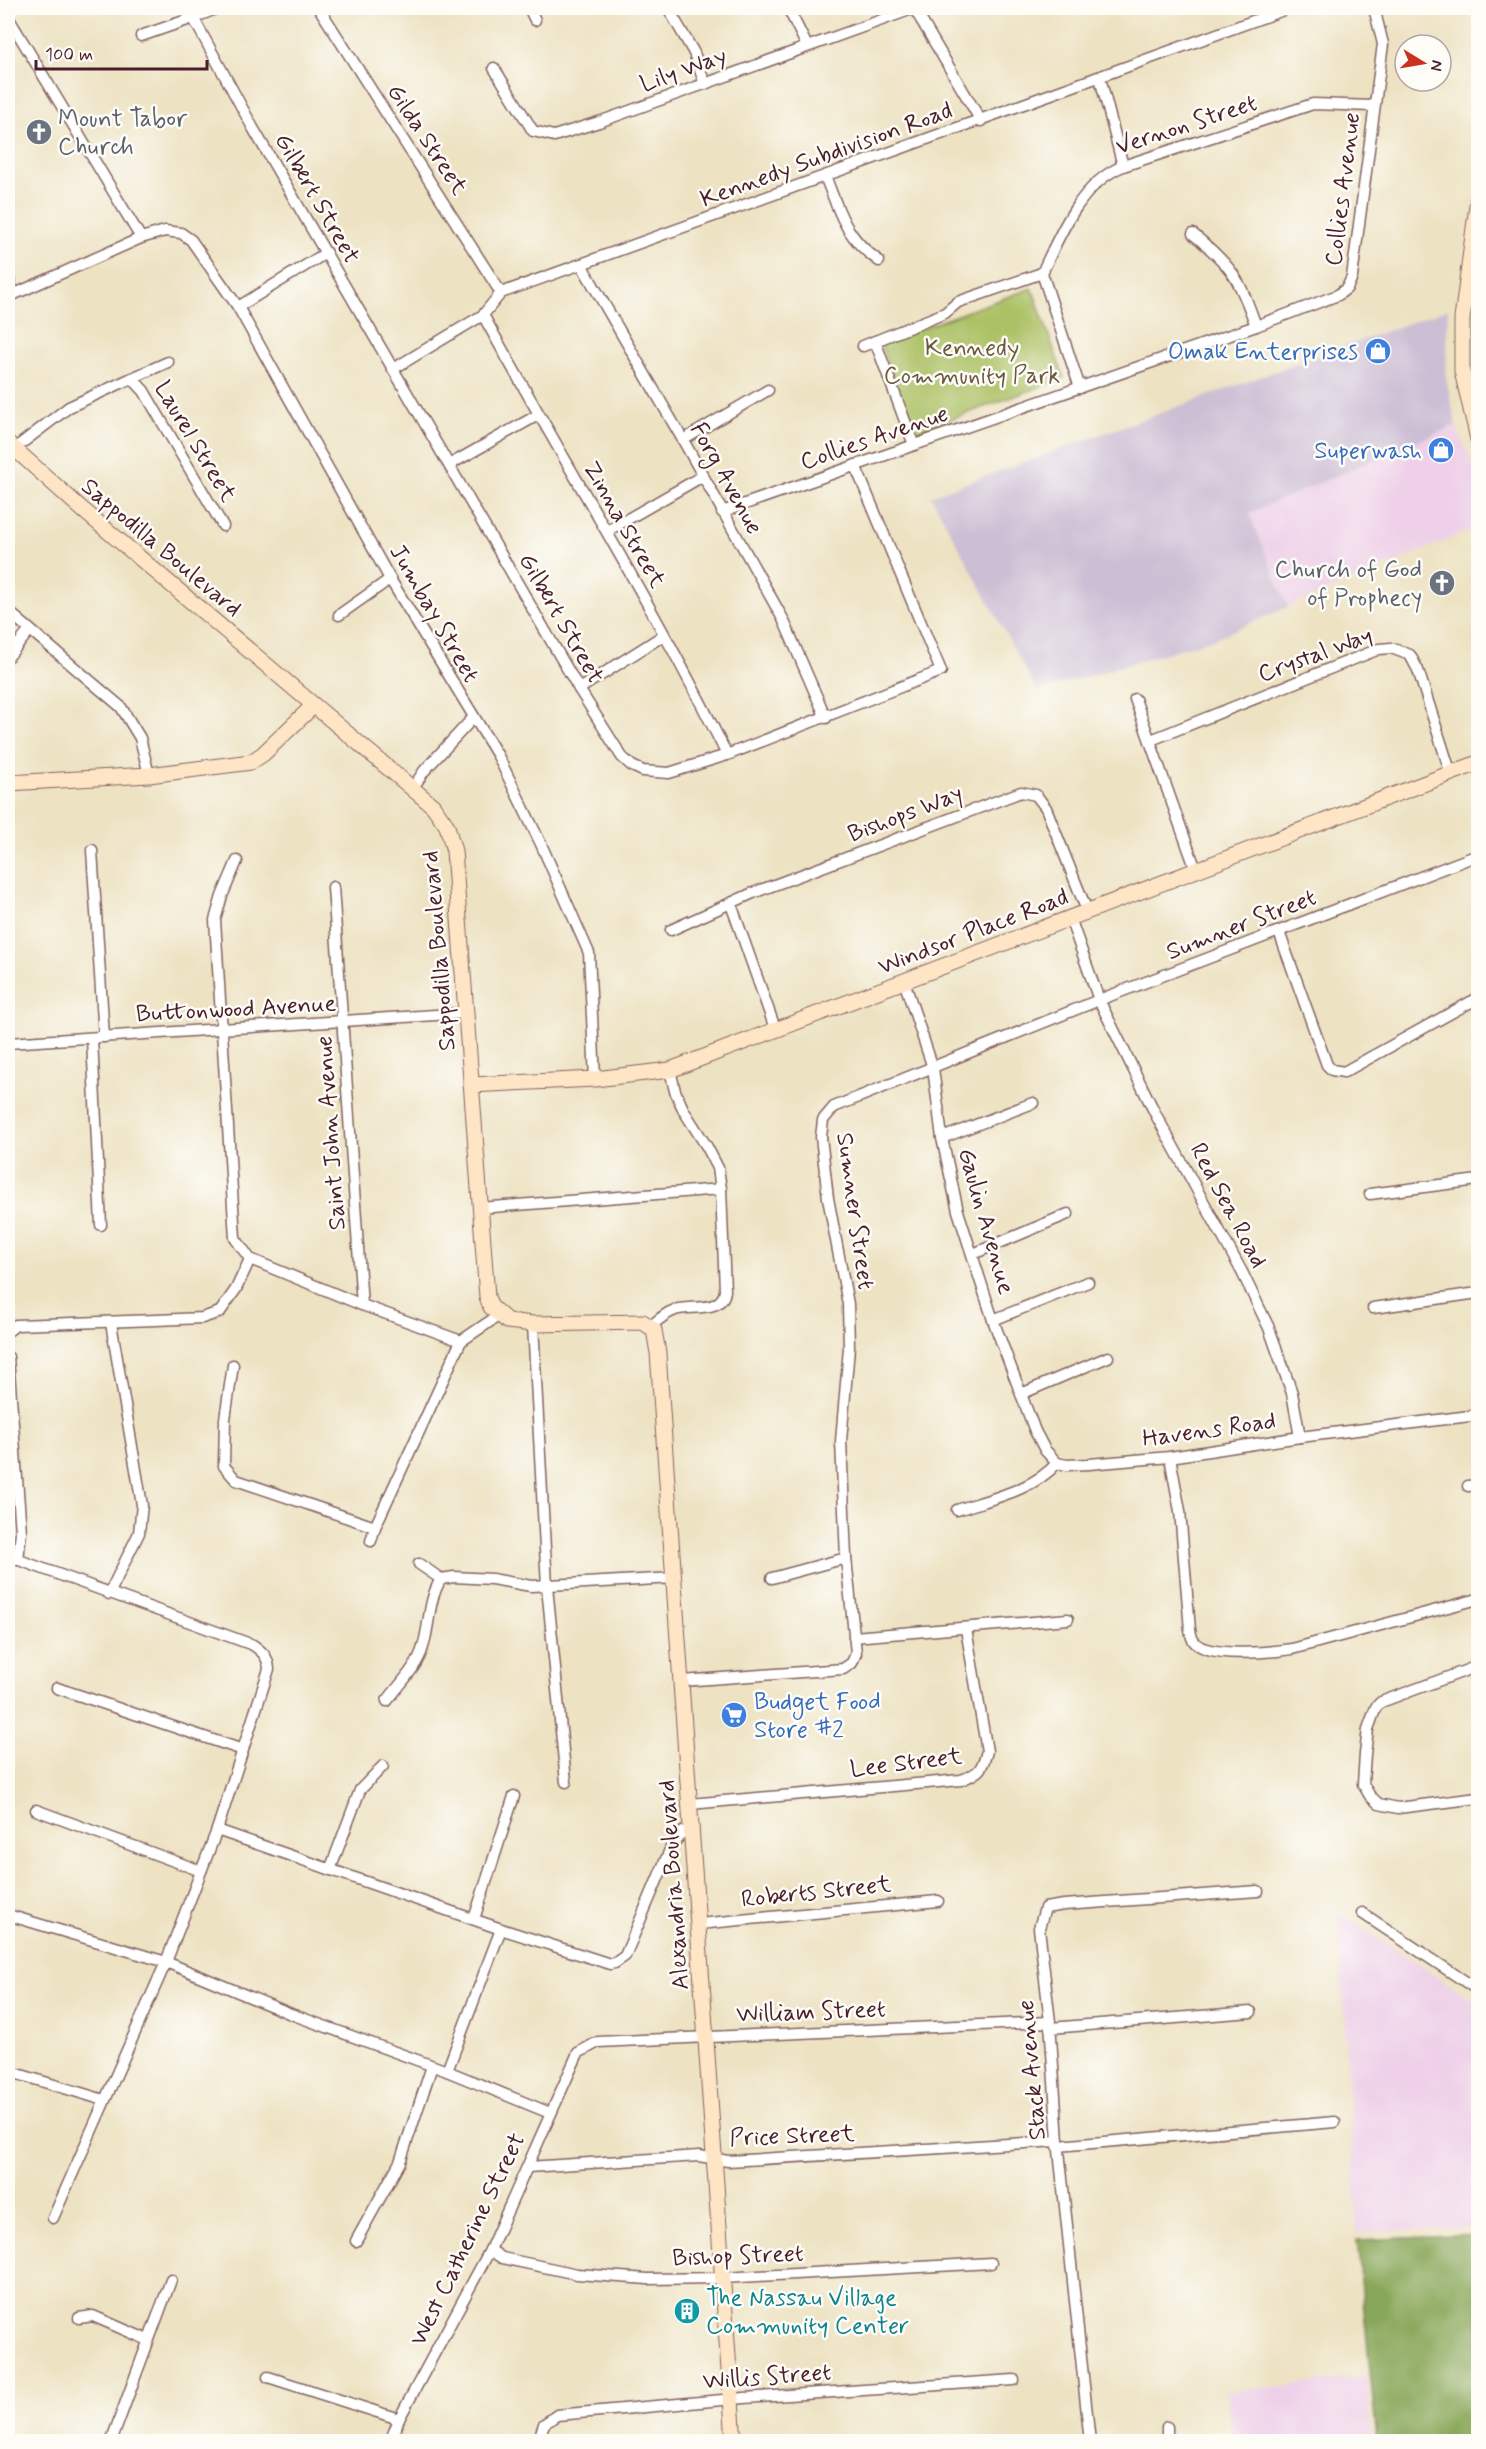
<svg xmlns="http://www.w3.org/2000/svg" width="1486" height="2449" viewBox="0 0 1486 2449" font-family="Mynerve,sans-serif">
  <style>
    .built { fill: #eed0e8 }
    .industrial { fill: #ccbed4 }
    .green { fill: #acc165; stroke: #7b7048; stroke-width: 1.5 }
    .forest { fill: #89a75a; stroke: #6a6342; stroke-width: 1.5 }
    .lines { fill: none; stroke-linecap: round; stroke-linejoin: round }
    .street-casing { stroke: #836360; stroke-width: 13 }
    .secondary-casing { stroke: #836360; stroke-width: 17 }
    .street { stroke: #fff; stroke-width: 10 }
    .secondary { stroke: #fee5c5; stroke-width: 15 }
    .labels { text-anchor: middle; stroke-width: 5; stroke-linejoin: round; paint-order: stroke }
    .street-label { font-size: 24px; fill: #4a1f2b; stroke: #fdfcf7 }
    .worship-label { font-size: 24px; fill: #5b616d; stroke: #fdfcf7; text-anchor: start }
    .park-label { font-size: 24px; fill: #6c583f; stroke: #fdfcf7 }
    .shop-label { font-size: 24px; fill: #366cbe; stroke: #fdfcf7; text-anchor: end }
    .culture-label { font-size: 24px; fill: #0d838f; stroke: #fdfcf7; text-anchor: start }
  </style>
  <rect width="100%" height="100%" fill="#fdfcf7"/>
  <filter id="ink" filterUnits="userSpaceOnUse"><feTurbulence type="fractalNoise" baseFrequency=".0167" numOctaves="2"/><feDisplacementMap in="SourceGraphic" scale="12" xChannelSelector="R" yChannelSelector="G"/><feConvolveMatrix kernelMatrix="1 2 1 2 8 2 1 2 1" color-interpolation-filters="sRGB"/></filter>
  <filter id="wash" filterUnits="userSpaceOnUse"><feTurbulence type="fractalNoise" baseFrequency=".008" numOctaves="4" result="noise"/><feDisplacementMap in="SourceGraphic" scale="24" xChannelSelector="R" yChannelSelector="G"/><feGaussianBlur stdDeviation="1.35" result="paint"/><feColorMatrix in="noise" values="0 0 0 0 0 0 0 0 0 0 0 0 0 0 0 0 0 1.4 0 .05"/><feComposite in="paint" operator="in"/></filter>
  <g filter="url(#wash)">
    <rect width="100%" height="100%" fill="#ede2c2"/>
    <g class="built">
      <path d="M1456 425 1478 478V527L1288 607 1249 513Z"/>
      <path d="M1338 1912 1478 2003V2227L1357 2232Z"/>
      <path d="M1367 2377 1372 2441H1232L1227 2392Z"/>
    </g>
    <path class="industrial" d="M1448 309 1446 378 1456 425 1249 513 1288 607 1211 640 1037 691 931 496Z"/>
    <path class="green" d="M1032 288 1064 378 913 433 880 343Z"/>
    <path class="forest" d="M1478 2235V2441H1377L1357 2240Z"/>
  </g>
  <g filter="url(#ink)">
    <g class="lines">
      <defs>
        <g id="street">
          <path d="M188 8 253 128 579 689 622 757 632 766 643 771 669 773 727 755 941 671 855 465"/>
          <path d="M319 8 501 293"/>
          <path d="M529 8 535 20"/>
          <path d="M668 8 694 53 705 84"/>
          <path d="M788 8 807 46"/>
          <path d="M914 8 981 121"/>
          <path d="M1260 8 1268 16"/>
          <path d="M8 17 141 238"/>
          <path d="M141 36 193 18 218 8"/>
          <path d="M494 68 533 131 554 136 599 122 915 8"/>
          <path d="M1100 78 1123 166"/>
          <path d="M825 176C840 213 845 237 879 261"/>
          <path d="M1193 234C1233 267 1239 278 1256 326"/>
          <path d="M581 264 683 440 783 619 826 718"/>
          <path d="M8 278 14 294"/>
          <path d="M8 297 141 238 165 231 181 233 191 240 238 307 390 579 498 756 541 844 589 953 595 1079"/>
          <path d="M238 307 326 253"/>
          <path d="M483 315C564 462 653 604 727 755"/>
          <path d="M875 341 914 445"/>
          <path d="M863 346 945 313 958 302 1042 273"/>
          <path d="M393 369 483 315 501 293 1289 8"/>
          <path d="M132 378 168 362"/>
          <path d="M1080 388 1042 273C1060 234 1081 183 1123 166L1313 104 1373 106"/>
          <path d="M683 440 768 390"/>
          <path d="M14 449 69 407 132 378 144 391 223 526"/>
          <path d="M449 465 538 415"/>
          <path d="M722 512 1256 326 1338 295 1347 288 1352 277 1383 44 1374 8"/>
          <path d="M607 531 701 477"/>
          <path d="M8 611 121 707 140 738 149 775"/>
          <path d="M339 615 390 579"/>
          <path d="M8 657 30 630"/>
          <path d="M579 689 664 635"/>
          <path d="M1135 699 1196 870"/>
          <path d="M1151 740 1379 649 1391 648 1410 655 1418 670 1451 774"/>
          <path d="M413 788 424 771 473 718"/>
          <path d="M92 850 104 1037"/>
          <path d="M237 861 222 896 215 920 235 1238 250 1259 362 1305 461 1341"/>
          <path d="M333 887 362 1305"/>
          <path d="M731 904 776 1031"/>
          <path d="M1070 918 1099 1000 1156 1115 1242 1272 1269 1328 1292 1393 1300 1437"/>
          <path d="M671 930 753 893 1021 792 1036 795 1046 808 1087 911"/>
          <path d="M1279 932 1327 1065 1332 1070 1344 1072 1478 998"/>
          <path d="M904 981 933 1068 942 1138 958 1211 993 1320 1035 1431 1045 1450 1057 1463"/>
          <path d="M92 1039 101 1225"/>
          <path d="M8 1043 466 1013"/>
          <path d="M942 1138 1033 1103"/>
          <path d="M1370 1194 1478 1180"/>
          <path d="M480 1208 721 1189"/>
          <path d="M973 1254 1068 1214"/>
          <path d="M1373 1308 1478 1293"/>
          <path d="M993 1320 1088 1282"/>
          <path d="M533 1324 547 1586 566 1782"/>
          <path d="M651 1326C659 1319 666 1313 675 1310 692 1305 722 1313 725 1291L721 1189 718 1168 707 1147 684 1111 675 1091 670 1070"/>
          <path d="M8 1331 16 1325 156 1320 202 1318 220 1312 236 1289 250 1259"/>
          <path d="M8 1357 21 1532 18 1560"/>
          <path d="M233 1365 225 1419 224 1466 236 1480 375 1527"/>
          <path d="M1021 1394 1108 1357"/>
          <path d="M1170 1457 1180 1511 1190 1630C1191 1633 1191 1637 1193 1640 1205 1659 1272 1652 1292 1649L1478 1599"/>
          <path d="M1057 1463 1067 1465 1089 1464 1170 1457 1300 1437 1478 1415"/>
          <path d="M1468 1486 1478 1485"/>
          <path d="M957 1510C990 1499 1034 1490 1057 1463"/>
          <path d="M371 1541 375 1527 461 1341 498 1316"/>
          <path d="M8 1556 253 1645C263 1652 268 1657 269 1669L217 1830 166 1962 53 2218"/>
          <path d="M419 1564 441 1579"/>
          <path d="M772 1578 846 1558"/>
          <path d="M109 1594 139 1533 142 1505 111 1323"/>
          <path d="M854 1637 1068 1619"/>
          <path d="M1478 1666 1381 1702 1376 1707 1368 1729 1365 1754 1363 1784 1370 1796 1379 1804 1398 1808 1478 1798"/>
          <path d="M682 1681 843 1669 852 1663 856 1653 846 1558 841 1441 849 1348 848 1304 828 1198 821 1137 823 1120 834 1107 1099 1000 1478 855"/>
          <path d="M57 1688 243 1750"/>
          <path d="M387 1701C399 1685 418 1666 423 1647 430 1624 428 1600 441 1579L454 1577 492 1579 531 1586 675 1578"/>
          <path d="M690 1804 961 1780C979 1773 982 1770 987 1751L966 1629"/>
          <path d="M36 1810 201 1871"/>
          <path d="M217 1830 501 1929 610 1964 615 1963 625 1956 672 1845 683 1832 692 1827"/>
          <path d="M330 1870 360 1790 383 1766"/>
          <path d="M1362 1913 1478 1990"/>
          <path d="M8 1915 166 1962 291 2014 447 2071 550 2113"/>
          <path d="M474 1919 514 1796"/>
          <path d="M699 1924 938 1901"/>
          <path d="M1050 2028 1251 2012"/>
          <path d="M8 2071 104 2100"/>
          <path d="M447 2071 501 1929"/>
          <path d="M1058 2146 1335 2122"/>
          <path d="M528 2167 699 2156 728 2161 1058 2141"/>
          <path d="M356 2241 400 2162 432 2066"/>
          <path d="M490 2250 502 2258 577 2274 648 2279 723 2278 991 2263"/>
          <path d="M79 2318 93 2316 148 2340"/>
          <path d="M268 2377 399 2419"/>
          <path d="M1167 2427V2442"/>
          <path d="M111 2442 171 2280"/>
          <path d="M390 2442 399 2419 490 2250 578 2053 598 2042 1050 2022"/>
          <path d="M538 2442 544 2424 557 2415 744 2398 1014 2380"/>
          <path d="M1090 2442 1058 2141 1050 2022 1039 1928 1045 1908 1064 1905 1258 1891"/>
        </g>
        <g id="secondary">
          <path d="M1478 198 1462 319V371L1478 439"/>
          <path d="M8 443 83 510 433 806 447 826 454 851 487 1297 491 1307 507 1321 533 1324 643 1322 654 1330 658 1353 734 2442"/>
          <path d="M8 783 149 775 251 762 263 754 313 706"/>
          <path d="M471 1085 595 1079 670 1070 1478 763"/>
        </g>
      </defs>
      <use href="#street" class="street-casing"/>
      <use href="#secondary" class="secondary-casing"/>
      <use href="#street" class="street"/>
      <use href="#secondary" class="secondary"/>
    </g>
  </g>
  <defs>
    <symbol id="church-disc" viewBox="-11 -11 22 22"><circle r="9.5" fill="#6b7280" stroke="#fdfcf7"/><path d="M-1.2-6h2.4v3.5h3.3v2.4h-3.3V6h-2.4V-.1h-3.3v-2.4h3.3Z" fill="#fff"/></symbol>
    <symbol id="shop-disc" viewBox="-11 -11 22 22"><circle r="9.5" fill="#3f7fe0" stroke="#fdfcf7"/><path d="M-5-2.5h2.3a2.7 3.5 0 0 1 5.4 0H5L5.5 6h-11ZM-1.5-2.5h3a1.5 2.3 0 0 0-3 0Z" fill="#fff"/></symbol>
    <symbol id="supermarket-disc" viewBox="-11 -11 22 22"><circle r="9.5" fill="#3f7fe0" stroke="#fdfcf7"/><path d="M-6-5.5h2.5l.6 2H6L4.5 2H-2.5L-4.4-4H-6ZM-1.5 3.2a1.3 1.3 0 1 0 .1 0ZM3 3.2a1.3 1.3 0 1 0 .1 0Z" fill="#fff"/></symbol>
    <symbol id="building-disc" viewBox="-11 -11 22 22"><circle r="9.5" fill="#0f9aa8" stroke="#fdfcf7"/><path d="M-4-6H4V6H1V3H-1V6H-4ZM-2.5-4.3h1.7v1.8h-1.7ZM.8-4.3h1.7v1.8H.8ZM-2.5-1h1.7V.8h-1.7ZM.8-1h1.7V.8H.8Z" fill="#fff"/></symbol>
  </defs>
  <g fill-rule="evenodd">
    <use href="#church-disc" x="24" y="117" width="30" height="30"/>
    <use href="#shop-disc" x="1363" y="336" width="30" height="30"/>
    <use href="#shop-disc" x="1426" y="435" width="30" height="30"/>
    <use href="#church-disc" x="1427" y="568" width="30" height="30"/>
    <use href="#supermarket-disc" x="719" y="1700" width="30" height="30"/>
    <use href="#building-disc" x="672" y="2296" width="30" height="30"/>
  </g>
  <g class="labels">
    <g class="street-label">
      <text transform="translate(683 69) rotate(-20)" y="8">Lily Way</text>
      <text transform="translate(1186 124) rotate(-18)" y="8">Vernon Street</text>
      <text transform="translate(428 139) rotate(57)" y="8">Gilda Street</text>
      <text transform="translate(826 154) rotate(-20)" y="8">Kennedy Subdivision Road</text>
      <text transform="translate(1342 189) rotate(-83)" y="8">Collies Avenue</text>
      <text transform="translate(318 198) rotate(60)" y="8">Gilbert Street</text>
      <text transform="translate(874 437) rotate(-19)" y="8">Collies Avenue</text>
      <text transform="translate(196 441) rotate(59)" y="8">Laurel Street</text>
      <text transform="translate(727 478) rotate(61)" y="8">Forg Avenue</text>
      <text transform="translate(625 524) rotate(60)" y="8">Zinna Street</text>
      <text transform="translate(162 547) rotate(40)" y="8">Sappodilla Boulevard</text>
      <text transform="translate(435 613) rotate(60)" y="8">Jumbay Street</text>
      <text transform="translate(562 618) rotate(60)" y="8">Gilbert Street</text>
      <text transform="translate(1315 654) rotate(-20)" y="8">Crystal Way</text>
      <text transform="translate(905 813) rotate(-21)" y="8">Bishops Way</text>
      <text transform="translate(1241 924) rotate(-21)" y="8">Sumner Street</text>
      <text transform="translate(973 931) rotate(-21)" y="8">Windsor Place Road</text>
      <text transform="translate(438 951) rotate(-95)" y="8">Sappodilla Boulevard</text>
      <text transform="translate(236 1008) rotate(-3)" y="8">Buttonwood Avenue</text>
      <text transform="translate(330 1133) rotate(-94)" y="8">Saint John Avenue</text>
      <text transform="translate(1229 1205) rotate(62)" y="8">Red Sea Road</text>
      <text transform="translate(856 1211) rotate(82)" y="8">Sumner Street</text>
      <text transform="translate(987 1221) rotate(74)" y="8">Gaulin Avenue</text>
      <text transform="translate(1209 1429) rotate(-8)" y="8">Havens Road</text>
      <text transform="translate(906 1762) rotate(-7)" y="8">Lee Street</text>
      <text transform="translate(673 1885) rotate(-94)" y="8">Alexandria Boulevard</text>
      <text transform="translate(816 1891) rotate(-6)" y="8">Roberts Street</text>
      <text transform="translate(811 2011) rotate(-2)" y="8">William Street</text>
      <text transform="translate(1031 2070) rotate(-95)" y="8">Stack Avenue</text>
      <text transform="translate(792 2135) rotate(-2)" y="8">Price Street</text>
      <text transform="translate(467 2239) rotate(-64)" y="8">West Catherine Street</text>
      <text transform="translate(738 2255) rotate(-2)" y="8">Bishop Street</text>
      <text transform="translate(767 2376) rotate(-4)" y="8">Willis Street</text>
    </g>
    <g class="worship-label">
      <text x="58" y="126">Mount Tabor<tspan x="58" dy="28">Church</tspan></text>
      <text x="1422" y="577" text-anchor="end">Church of God<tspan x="1422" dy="28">of Prophecy</tspan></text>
    </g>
    <g class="park-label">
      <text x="972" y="355">Kennedy<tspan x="972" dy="28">Community Park</tspan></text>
    </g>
    <g class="shop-label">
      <text x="1358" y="359">Omak Enterprises</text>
      <text x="1422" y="458">Superwash</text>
      <text x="754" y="1709" text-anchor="start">Budget Food<tspan x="754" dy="28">Store #2</tspan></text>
    </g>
    <g class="culture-label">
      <text x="706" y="2305">The Nassau Village<tspan x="706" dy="28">Community Center</tspan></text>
    </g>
  </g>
  <rect width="1486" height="2449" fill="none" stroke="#fdfcf7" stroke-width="30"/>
  <g transform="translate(1423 63) rotate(101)"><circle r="28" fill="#fdfcf7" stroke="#b5a4a5" stroke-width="1.5"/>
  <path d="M0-4.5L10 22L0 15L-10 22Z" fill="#c8321e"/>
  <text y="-9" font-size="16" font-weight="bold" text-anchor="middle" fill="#4a1f2b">N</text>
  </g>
  <path d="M36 60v9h171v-9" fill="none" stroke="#4a1f2b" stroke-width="3"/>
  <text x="45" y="60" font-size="18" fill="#4a1f2b" stroke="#fdfcf7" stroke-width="4.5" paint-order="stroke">100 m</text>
</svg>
